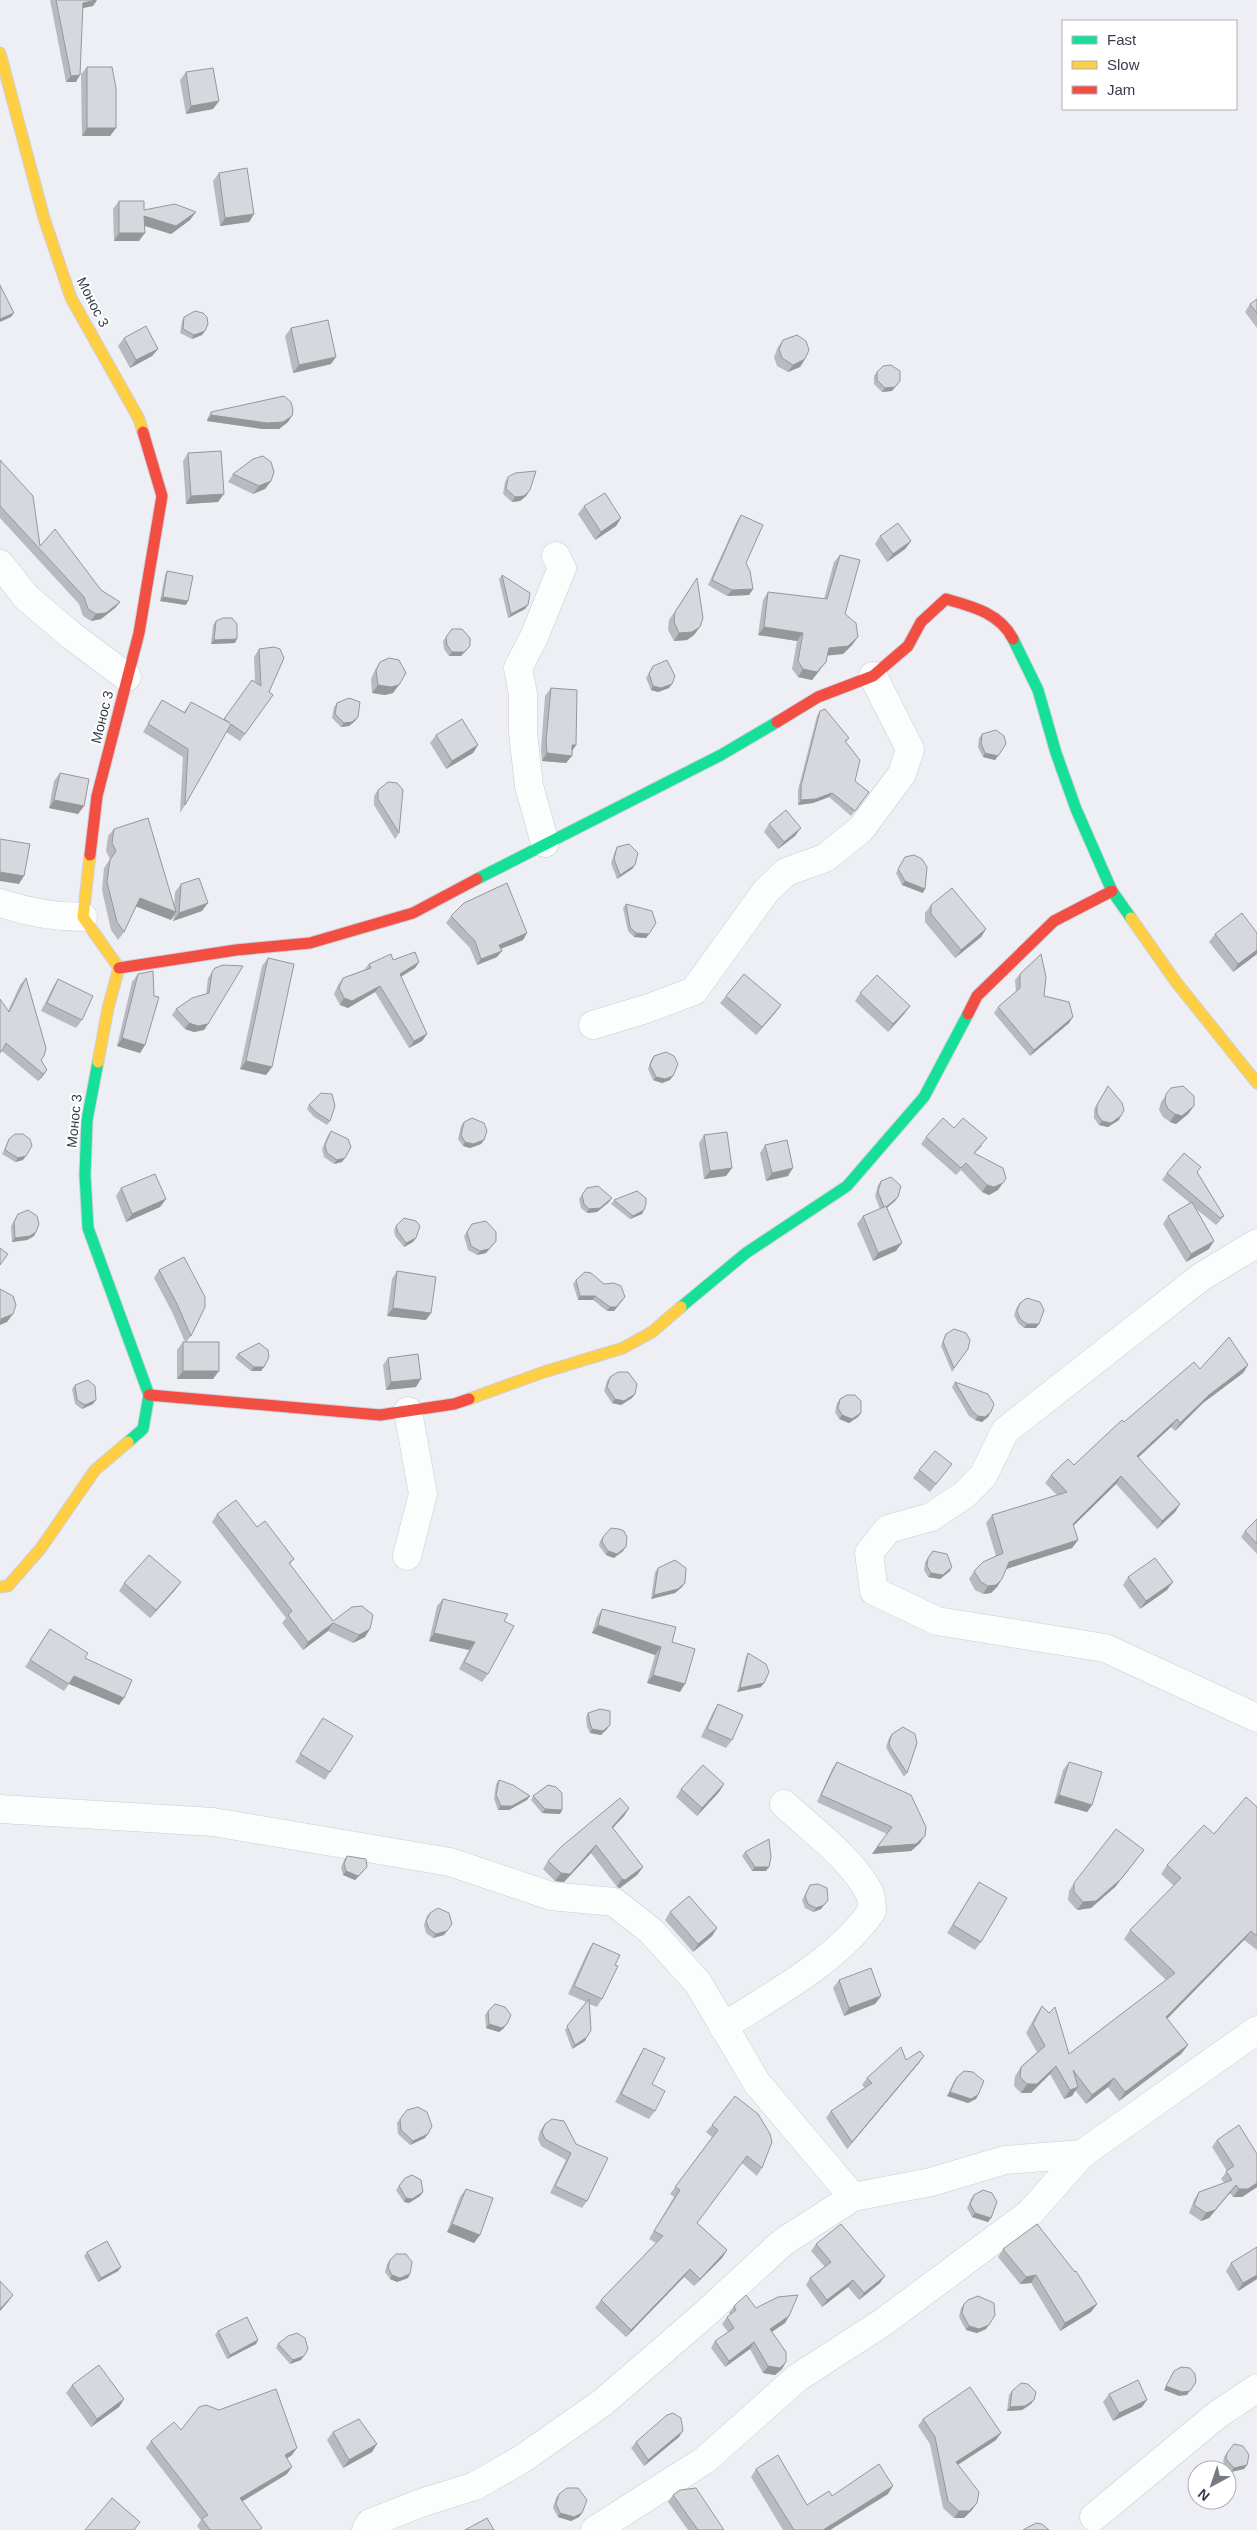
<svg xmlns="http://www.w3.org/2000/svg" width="1257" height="2530" viewBox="0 0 1257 2530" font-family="Arial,sans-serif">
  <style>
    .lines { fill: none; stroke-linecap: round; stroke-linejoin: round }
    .street-casing { stroke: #cbccd2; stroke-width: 29 }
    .fast-casing { stroke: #ced0df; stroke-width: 13 }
    .slow-casing { stroke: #ced0df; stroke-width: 13 }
    .jam-casing { stroke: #ced0df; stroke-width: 13 }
    .street { stroke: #fcfdfd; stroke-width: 28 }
    .fast { stroke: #16e098; stroke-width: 11 }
    .slow { stroke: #ffcf43; stroke-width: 11 }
    .jam { stroke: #f24e42; stroke-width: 11 }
    .wall { fill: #b8babf }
    .shaded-wall { fill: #96979b }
    .building { fill: #d6d8de; stroke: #96979b }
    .labels { text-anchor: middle; stroke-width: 4; stroke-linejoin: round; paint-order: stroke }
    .street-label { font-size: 14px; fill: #373c4d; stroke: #fff }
  </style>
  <rect width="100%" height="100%" fill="#eeeff4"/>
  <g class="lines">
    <defs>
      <g id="street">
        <path d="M0 564 26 597 72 636 127 677"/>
        <path d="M545 843 529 786 523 733V694L518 668 534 637 562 568 556 556"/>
        <path d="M0 903C28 912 55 917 83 917"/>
        <path d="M593 1025 646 1009 694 991 766 891 786 872 825 858 861 829 902 774 910 749 873 676"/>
        <path d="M1257 1243 1201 1277 1005 1431 983 1476 964 1495 931 1517 888 1529 869 1553 874 1591 937 1621 1105 1648 1257 1718"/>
        <path d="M407 1556 423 1494 408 1411"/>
        <path d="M0 1809 213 1822 450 1862 551 1896 614 1902 651 1931 698 1983 757 2083 853 2197"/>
        <path d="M723 2027C775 1993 836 1962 872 1911 872 1905 872 1898 869 1892 852 1859 811 1829 784 1804"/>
        <path d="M1094 2517 1217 2415 1257 2388"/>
        <path d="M366 2530 370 2523 421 2503 475 2486 522 2459 602 2403 704 2315 783 2242 853 2197 931 2182 1005 2160 1082 2154 1257 2030"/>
        <path d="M595 2530 705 2460 797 2378 882 2323 1030 2213 1082 2154"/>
      </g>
      <g id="fast">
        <path d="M1013 639 1038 690 1056 753 1076 809 1112 891 1131 918"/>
        <path d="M477 879 721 755 777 722"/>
        <path d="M98 1062 87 1120 85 1175 88 1228 149 1395 143 1429 128 1442"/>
        <path d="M681 1307 746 1253 847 1186 924 1097 968 1014"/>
      </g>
      <g id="slow">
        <path d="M0 53 44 218 71 298 139 419 143 432"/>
        <path d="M90 855 83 917 119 968 108 1008 98 1062"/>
        <path d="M1131 918 1176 982 1257 1083"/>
        <path d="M469 1399 544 1372 623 1348 652 1332 681 1307"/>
        <path d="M0 1587 8 1586 41 1548 95 1470 128 1442"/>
      </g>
      <g id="jam">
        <path d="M777 722 818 697 873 676 908 646 921 622 946 599C971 606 1000 613 1013 639"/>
        <path d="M90 855 97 796 139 633 162 496 143 432"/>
        <path d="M119 968 236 950 310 943 413 913 477 879"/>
        <path d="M968 1014 977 996 1054 921 1112 891"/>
        <path d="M149 1395 380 1415 454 1404 469 1399"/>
      </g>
    </defs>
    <use href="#street" class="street-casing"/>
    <use href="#fast" class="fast-casing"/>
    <use href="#slow" class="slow-casing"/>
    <use href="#jam" class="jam-casing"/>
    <use href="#street" class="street"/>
    <use href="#fast" class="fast"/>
    <use href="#slow" class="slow"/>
    <use href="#jam" class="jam"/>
  </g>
  <g class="wall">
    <path d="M50 0H97L93 6 82 8 76 82H66Z"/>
    <path d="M87 67 116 128 110 136H82L81 74Z"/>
    <path d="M186 72 219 101 213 109 186 114 180 80Z"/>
    <path d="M219 173 254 214 249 222 220 226 213 181Z"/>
    <path d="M119 201 144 210 190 220 171 234 145 226 139 241H114L113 209Z"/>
    <path d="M1257 299V328L1245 312 1250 304Z"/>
    <path d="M184 317 205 331 202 335 192 339 180 333 182 321Z"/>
    <path d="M291 328 331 364 293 373 285 336Z"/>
    <path d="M124 338 158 349 152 356 130 368 118 346Z"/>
    <path d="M783 340 805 359 800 367 788 372 777 366 774 357 778 347Z"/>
    <path d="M877 372 892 391 882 392 874 384V376Z"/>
    <path d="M211 412 288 422 279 429H263L207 421V419Z"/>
    <path d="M188 453 218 502 186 504 183 461Z"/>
    <path d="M0 460 40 546 101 590 120 602 115 608 101 619 91 621 83 616 79 604 0 518Z"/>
    <path d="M233 474 271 481 265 489 253 494 228 482Z"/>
    <path d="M508 477 530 490 526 496 520 501 512 502 503 494 505 482Z"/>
    <path d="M584 506 621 518 616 526 595 540 578 514Z"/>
    <path d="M741 515 746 563 753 589 749 595 727 596 708 585 737 521Z"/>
    <path d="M880 536 911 541 905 549 887 562 875 544Z"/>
    <path d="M840 555 845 614 858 637 852 645 843 654 827 655 820 670 812 680 798 677 792 669 797 641 758 635 763 600 768 592 824 599 834 562Z"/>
    <path d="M167 571 186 605 160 601 165 575Z"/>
    <path d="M502 575 528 605 525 609 508 618 499 579Z"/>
    <path d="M697 578 694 635 687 640 674 641 668 630 669 620Z"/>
    <path d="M216 621 235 643 211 644 213 625Z"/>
    <path d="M452 629 467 650 461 656H449L444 649 443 641Z"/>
    <path d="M259 649 269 692 273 695 240 741 226 732 185 805 180 813 183 757 143 732 162 700 184 712 191 702 224 720 252 680 255 682 254 657Z"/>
    <path d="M380 662 393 693 385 695 372 693 371 679 375 670Z"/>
    <path d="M653 666 672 684 669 688 658 692 651 690 646 678Z"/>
    <path d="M551 688 576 745 572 751 566 763 542 761 541 749 545 696Z"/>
    <path d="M337 703 358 717 355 721 349 726 341 727 332 718 334 707Z"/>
    <path d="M820 711 849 738 846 742 855 781 869 792 851 816 829 797 813 803 798 805V790L817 716Z"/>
    <path d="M982 734 1006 744 995 760 983 757 978 747 979 738Z"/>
    <path d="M436 735 478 745 473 753 446 769 430 743Z"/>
    <path d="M60 773 84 806 78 814 49 808 54 781Z"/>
    <path d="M378 790 399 833 395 839 374 805V796Z"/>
    <path d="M769 824 795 836 778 849 764 832Z"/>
    <path d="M114 829 174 905 175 892 181 884 202 911 173 921 174 915 171 920 136 906 124 932 118 940 111 930 102 890 104 868 110 859 106 851 108 836Z"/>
    <path d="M617 847 635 865 632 869 617 879 611 863 615 851Z"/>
    <path d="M905 857 923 893 902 885 896 873Z"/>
    <path d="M626 904 656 923 646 938 634 937 628 931 623 908Z"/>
    <path d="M931 905 986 929 981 937 955 958 925 922V913Z"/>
    <path d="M451 916 527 933 523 940 501 949 497 957 477 965 470 948 446 923Z"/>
    <path d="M1215 934 1257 954 1233 972 1209 942Z"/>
    <path d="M268 958 272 1067 266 1075 240 1069 262 966Z"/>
    <path d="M393 960 419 962 415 968 401 977 427 1034 422 1041 409 1048 375 992 348 1008 340 1005 334 994 338 985 343 978 364 970 369 964Z"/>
    <path d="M215 968 208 1024 204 1030 194 1032 185 1029 172 1015 176 1009 206 994 208 978Z"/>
    <path d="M138 974 145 1045 140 1053 117 1046 132 982Z"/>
    <path d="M1020 974 1044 996 1073 1017 1069 1023 1030 1056 994 1013 998 1007 1016 992 1015 980Z"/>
    <path d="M26 978 41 1061 47 1070 42 1077 38 1081 2 1051 0 1054V999L8 1011 20 985Z"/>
    <path d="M58 979 82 1020 76 1028 41 1011 53 987Z"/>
    <path d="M860 993 910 1006 904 1014 888 1032 855 1001Z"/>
    <path d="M726 996 781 1005 775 1013 756 1035 720 1003Z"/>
    <path d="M654 1056 670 1080 662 1083 653 1080 648 1069 651 1060Z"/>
    <path d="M1108 1086 1119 1120 1108 1127 1099 1125 1094 1118V1109Z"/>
    <path d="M1171 1088 1194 1106 1188 1114 1176 1124 1170 1122 1163 1117 1159 1110 1161 1102Z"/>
    <path d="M309 1105 330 1121 327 1125 314 1117 307 1109Z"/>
    <path d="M464 1122 484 1140 481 1144 470 1148 463 1146 458 1139 461 1126Z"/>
    <path d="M954 1128 982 1146 975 1153 998 1190 989 1195 982 1192 961 1170 956 1175 921 1144 926 1137Z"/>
    <path d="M331 1131 342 1162 334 1164 324 1157 322 1149 328 1135Z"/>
    <path d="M704 1135 732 1168 726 1176 704 1179 699 1143Z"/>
    <path d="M9 1139 23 1160 15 1162 2 1154 7 1143Z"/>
    <path d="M765 1145 788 1176 766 1181 760 1153Z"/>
    <path d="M1197 1172 1224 1216 1219 1222 1216 1225 1195 1208 1209 1249 1186 1262 1163 1224 1168 1216 1190 1203 1162 1180 1167 1173Z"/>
    <path d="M881 1181 898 1197 895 1201 887 1208 896 1251 873 1261 857 1224 863 1216 880 1209 875 1196 878 1185Z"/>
    <path d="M121 1188 166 1199 160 1207 126 1222 116 1196Z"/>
    <path d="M587 1188 612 1198 609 1202 597 1212 587 1213 581 1208 579 1199Z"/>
    <path d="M614 1200 644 1210 642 1214 630 1219 611 1204Z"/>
    <path d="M18 1214 36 1232 34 1236 27 1240 12 1242 11 1226Z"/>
    <path d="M472 1224 493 1245 486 1253 477 1255 468 1250 464 1236Z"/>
    <path d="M396 1226 416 1238 413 1242 404 1247 395 1236 394 1230Z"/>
    <path d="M184 1257 191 1336 186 1342 213 1379H177V1350L183 1342H185L172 1312 154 1278 159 1270Z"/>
    <path d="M397 1271 426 1320 387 1316 392 1279Z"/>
    <path d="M576 1280 622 1301 614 1311H607L593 1300H578L573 1284Z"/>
    <path d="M1020 1303 1036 1328H1024L1018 1323 1014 1315 1017 1307Z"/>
    <path d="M946 1334 968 1349 952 1372 941 1346 944 1338Z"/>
    <path d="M238 1354 261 1371H251L235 1358Z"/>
    <path d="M388 1358 416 1387 386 1390 383 1365Z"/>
    <path d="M1248 1365 1243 1373 1203 1403 1175 1431 1171 1427 1138 1458 1180 1504 1175 1512 1157 1529 1116 1484 1073 1526 1078 1540 1072 1548 1006 1569 997 1587 991 1593 983 1594 975 1590 969 1579 974 1571 996 1556 986 1523 992 1515 1057 1495 1045 1483 1051 1475 1074 1465 1124 1422 1200 1369Z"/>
    <path d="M610 1377 632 1398 621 1405 612 1403 604 1391 607 1381Z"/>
    <path d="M955 1382 991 1412 988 1417 982 1422 975 1420 969 1416 952 1387Z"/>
    <path d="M75 1385 93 1404 82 1409 75 1404 72 1389Z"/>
    <path d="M840 1399 861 1413 858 1417 849 1423 839 1419 835 1412 837 1403Z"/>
    <path d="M952 1464 930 1492 913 1478 919 1470Z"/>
    <path d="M217 1514 257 1527 294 1559 290 1564 333 1621 365 1637 353 1643 328 1631 303 1650 282 1623 286 1618 212 1522Z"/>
    <path d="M1257 1519V1554L1241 1537 1245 1531Z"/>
    <path d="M603 1537 623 1551 614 1558 606 1555 599 1546 600 1541Z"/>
    <path d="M933 1551 950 1571 940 1579 928 1577 924 1570 925 1562Z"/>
    <path d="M658 1568 685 1583 682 1587 675 1593 651 1599 655 1572Z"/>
    <path d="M1128 1577 1167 1590 1140 1609 1123 1585Z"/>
    <path d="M181 1582 175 1590 150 1618 119 1591 124 1583Z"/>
    <path d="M443 1599 504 1621 488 1674 482 1682 459 1669 469 1650 429 1641 437 1606Z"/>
    <path d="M602 1609 672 1642 680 1692 647 1683 655 1655 592 1633 597 1617Z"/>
    <path d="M50 1629 85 1658 119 1705 69 1684 64 1691 25 1667Z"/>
    <path d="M748 1653 761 1687 737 1692 746 1657Z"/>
    <path d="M718 1704 732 1740 726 1748 701 1737 713 1712Z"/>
    <path d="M588 1713 610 1725 607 1729 601 1735 590 1733 587 1727 586 1717Z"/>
    <path d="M323 1718 330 1772 325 1780 295 1762Z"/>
    <path d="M892 1734 907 1773 904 1777 888 1751 886 1747 889 1738Z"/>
    <path d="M837 1762 920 1843 911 1851 872 1854 887 1834 817 1802 832 1769Z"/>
    <path d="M1069 1762 1092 1805 1087 1812 1054 1803 1063 1770Z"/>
    <path d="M499 1780 527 1800 509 1810H498L494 1799 496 1784Z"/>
    <path d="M724 1784 719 1792 697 1816 676 1797 681 1789Z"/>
    <path d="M533 1796 562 1810 560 1814 542 1813 531 1800Z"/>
    <path d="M1257 1807V1950L1244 1940 1167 2019 1188 2045 1181 2054 1119 2101 1108 2087 1086 2104 1075 2090 1072 2096 1064 2099 1050 2074 1031 2093H1021L1014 2086 1015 2076 1021 2067 1037 2052 1026 2033 1036 2015 1042 2006 1069 2054 1166 1980 1124 1939 1130 1930 1174 1886 1161 1874 1167 1865Z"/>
    <path d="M629 1808 624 1816 613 1828 643 1867 637 1875 620 1888 617 1887 591 1853 564 1882 555 1881 543 1869 548 1861Z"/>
    <path d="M745 1852 766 1871H752L742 1856Z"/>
    <path d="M347 1856 364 1871 355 1880 343 1875 341 1868 344 1860Z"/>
    <path d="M1138 1858 1115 1887 1091 1908 1077 1910 1068 1900 1069 1891 1074 1883Z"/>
    <path d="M979 1882 981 1942 975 1950 947 1933Z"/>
    <path d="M810 1885 821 1909 813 1912 805 1908 802 1900Z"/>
    <path d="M670 1912 717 1928 712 1936 693 1952 665 1920Z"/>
    <path d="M430 1913 444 1935 433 1938 426 1933 424 1925 427 1916Z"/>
    <path d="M593 1943 615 1965 602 1999 597 2007 589 2004 585 2041 572 2049 565 2030 586 2002 568 1994 588 1951Z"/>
    <path d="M839 1980 881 1996 875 2004 844 2016 833 1988Z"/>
    <path d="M488 2011 504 2028 499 2032 486 2028 485 2015Z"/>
    <path d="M644 2048 652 2084 655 2111 649 2119 615 2102 639 2056Z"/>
    <path d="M924 2056 919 2063 847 2149 826 2118 831 2111 865 2088 862 2085 867 2078 906 2060Z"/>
    <path d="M957 2077 978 2095 976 2099 968 2103 947 2096 954 2081Z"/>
    <path d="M407 2110 425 2138 410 2145 398 2134 397 2123Z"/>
    <path d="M564 2121 587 2201 582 2208 550 2193 566 2160 541 2146 538 2139 540 2131 545 2124Z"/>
    <path d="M712 2125 762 2168 757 2176 742 2163 697 2223 727 2250 722 2258 694 2286 684 2277 626 2337 595 2308 601 2300 656 2243 649 2239 674 2197 670 2194 712 2137 706 2132Z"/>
    <path d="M1217 2140 1257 2154V2187L1242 2197H1233L1230 2193 1209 2218 1201 2221 1189 2213 1194 2200 1199 2192 1224 2183 1221 2179 1227 2171 1212 2147Z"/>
    <path d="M405 2178 420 2196 409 2203 404 2202 396 2190Z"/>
    <path d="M466 2189 480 2235 474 2243 447 2232 460 2197Z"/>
    <path d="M974 2195 988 2222 972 2217 967 2208 971 2199Z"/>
    <path d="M816 2244 880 2283 859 2300 848 2287 822 2307 806 2285 810 2278 825 2267 811 2251Z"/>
    <path d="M1003 2249 1097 2304 1091 2312 1060 2331 1031 2283 1020 2284 998 2257Z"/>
    <path d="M87 2252 121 2267 118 2271 98 2282 84 2256Z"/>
    <path d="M390 2260 410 2274 408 2278 397 2282 390 2279 385 2272 387 2264Z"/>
    <path d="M1231 2263 1257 2279 1238 2291 1226 2271Z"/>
    <path d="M964 2304 986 2329 977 2333 966 2330 959 2317 961 2308Z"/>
    <path d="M734 2306 756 2308 789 2316 785 2323 772 2331 782 2369 775 2375 763 2373 750 2349 725 2367 711 2348 715 2341 728 2332 722 2324 727 2317 730 2315 729 2313Z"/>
    <path d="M218 2331 258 2340 256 2344 227 2359 215 2335Z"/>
    <path d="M278 2344 301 2360 290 2364 276 2348Z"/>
    <path d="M72 2385 124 2399 119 2407 91 2427 66 2393Z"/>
    <path d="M1012 2391 1031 2404 1022 2410 1007 2411 1009 2395Z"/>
    <path d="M1109 2394 1142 2407 1113 2421 1103 2402Z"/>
    <path d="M923 2419 996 2440 958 2465 972 2510 964 2518H954L943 2508 930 2444 918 2426Z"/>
    <path d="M181 2430 292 2455 287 2458V2474L242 2501 260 2530H200L197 2526 201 2520 146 2448 151 2441Z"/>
    <path d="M333 2432 372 2452 343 2468 327 2440Z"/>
    <path d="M679 2437 644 2466 631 2448 636 2442Z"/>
    <path d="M1227 2453 1247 2465 1244 2469 1231 2472 1223 2463 1224 2457Z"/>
    <path d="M756 2469 807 2505 832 2496 888 2494 830 2530H783L751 2477Z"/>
    <path d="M559 2494 582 2513 579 2517 571 2521 558 2517 553 2508 556 2498Z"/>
    <path d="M673 2495 724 2530H688L668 2502Z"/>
  </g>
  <g class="shaded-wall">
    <path d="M97 0 93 6 78 9 83 3Z"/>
    <path d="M80 75 76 82H66L71 76Z"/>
    <path d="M219 101 213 109 186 114 191 106Z"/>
    <path d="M87 128H116L110 136H82Z"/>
    <path d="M196 212 190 220 171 234 139 224 144 216Z"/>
    <path d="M254 214 249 222 220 226 225 218Z"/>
    <path d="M119 233H145L139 241H114Z"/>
    <path d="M14 313 11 317 0 322V319Z"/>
    <path d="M205 331 202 335 192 339 194 335Z"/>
    <path d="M158 349 152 356 130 368 136 360Z"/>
    <path d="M336 357 331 364 293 373 299 365Z"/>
    <path d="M805 359 800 367 788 372 793 365Z"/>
    <path d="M900 381 892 391 882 392 885 388Z"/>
    <path d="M211 415 292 416 288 422 279 429H263L207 421Z"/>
    <path d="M271 481 265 489 253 494 259 486Z"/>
    <path d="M530 490 526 496 520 501 512 502 515 497Z"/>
    <path d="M224 494 218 502 186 504 191 496Z"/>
    <path d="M621 518 616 526 595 540 601 532Z"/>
    <path d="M911 541 905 549 887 562 893 554Z"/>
    <path d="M753 589 749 595 727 596 732 590Z"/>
    <path d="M163 597 188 601 186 605 160 601Z"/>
    <path d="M120 602 115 608 101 619 91 621 96 614Z"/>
    <path d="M528 605 525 609 508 618 511 614Z"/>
    <path d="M700 627 694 635 687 640 674 641 679 633Z"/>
    <path d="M764 627 803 633 797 641 758 635Z"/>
    <path d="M858 637 852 645 843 654 823 656 829 648Z"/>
    <path d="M237 639 235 643 211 644 214 640Z"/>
    <path d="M470 646 461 656H449L452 652Z"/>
    <path d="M826 662 812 680 798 677 803 669Z"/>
    <path d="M672 684 669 688 658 692 651 690 653 686Z"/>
    <path d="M378 685H399L393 693 385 695 372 693Z"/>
    <path d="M358 717 355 721 349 726 341 727 344 723Z"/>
    <path d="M478 745 473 753 446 769 452 761Z"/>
    <path d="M572 745H576L571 753Z"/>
    <path d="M547 753 572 756 566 763 542 761Z"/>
    <path d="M985 753 998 756 995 760 983 757Z"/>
    <path d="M832 793 829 797 813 803 798 805 801 800Z"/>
    <path d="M54 800 84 806 78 814 49 808Z"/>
    <path d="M801 828 795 836 778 849 784 842Z"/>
    <path d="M635 865 632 869 617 879 620 875Z"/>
    <path d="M0 872 24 876 19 884 0 881Z"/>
    <path d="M905 881 925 889 923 893 902 885Z"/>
    <path d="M140 898 176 912 171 920 135 906Z"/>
    <path d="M208 903 202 911 173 921 179 913Z"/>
    <path d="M986 929 981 937 955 958 961 950Z"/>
    <path d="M527 933 523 940 495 951 499 945Z"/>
    <path d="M636 933 649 934 646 938 634 937Z"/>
    <path d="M1257 950V954L1233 972 1238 964Z"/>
    <path d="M502 951 497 957 477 965 481 959Z"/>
    <path d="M419 962 415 968 395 980 400 974Z"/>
    <path d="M380 986 375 992 348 1008 340 1005 344 998Z"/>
    <path d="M781 1005 775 1013 756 1035 762 1027Z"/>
    <path d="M910 1006 904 1014 888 1032 893 1024Z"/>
    <path d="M1073 1017 1069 1023 1030 1056 1034 1050Z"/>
    <path d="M189 1023 208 1024 204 1030 194 1032 185 1029Z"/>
    <path d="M427 1034 422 1041 409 1048 414 1041Z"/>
    <path d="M122 1038 145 1045 140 1053 117 1046Z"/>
    <path d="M246 1061 272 1067 266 1075 240 1069Z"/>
    <path d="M47 1070 42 1077 38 1081 43 1074Z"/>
    <path d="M673 1076 670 1080 662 1083 653 1080 656 1077Z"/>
    <path d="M1194 1106 1188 1114 1176 1124 1170 1122 1175 1114Z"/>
    <path d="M1121 1116 1119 1120 1108 1127 1099 1125 1102 1121Z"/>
    <path d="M484 1140 481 1144 470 1148 463 1146 465 1142Z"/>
    <path d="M26 1156 23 1160 15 1162 18 1158Z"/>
    <path d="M345 1158 342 1162 334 1164 337 1160Z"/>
    <path d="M732 1168 726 1176 704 1179 710 1171Z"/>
    <path d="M793 1168 788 1176 766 1181 772 1173Z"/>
    <path d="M1003 1183 998 1190 989 1195 982 1192 987 1185Z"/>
    <path d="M898 1197 895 1201 881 1213 884 1209Z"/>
    <path d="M612 1198 609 1202 597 1212 587 1213 589 1209Z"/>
    <path d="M166 1199 160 1207 126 1222 132 1214Z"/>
    <path d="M644 1210 642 1214 630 1219 633 1216Z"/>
    <path d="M36 1232 34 1236 27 1240 12 1242 15 1238Z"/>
    <path d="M416 1238 413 1242 404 1247 406 1243Z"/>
    <path d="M496 1241 486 1253 477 1255 480 1251Z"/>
    <path d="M1214 1241 1209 1249 1186 1262 1191 1254Z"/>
    <path d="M902 1243 896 1251 873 1261 878 1253Z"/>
    <path d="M580 1296H595L593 1300H578Z"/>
    <path d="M625 1297 614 1311H607L610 1307Z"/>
    <path d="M393 1308 431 1313 426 1320 387 1316Z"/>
    <path d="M13 1314 7 1322 0 1325V1321L1 1319Z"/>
    <path d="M1027 1324H1039L1036 1328H1024Z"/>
    <path d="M1248 1365 1243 1373 1203 1403 1175 1431 1180 1423 1209 1395Z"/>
    <path d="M254 1367H264L261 1371H251Z"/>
    <path d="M183 1371H219L213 1379H177Z"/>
    <path d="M421 1379 416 1387 386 1390 391 1382Z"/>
    <path d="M635 1394 632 1398 621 1405 612 1403 615 1399Z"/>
    <path d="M96 1400 93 1404 82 1409 85 1405Z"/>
    <path d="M991 1412 988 1417 982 1422 975 1420 978 1416Z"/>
    <path d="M861 1413 858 1417 849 1423 839 1419 842 1415Z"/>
    <path d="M1177 1419 1171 1427 1131 1464 1137 1456Z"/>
    <path d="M1121 1476 1116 1484 1067 1532 1073 1524Z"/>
    <path d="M1180 1504 1175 1512 1157 1529 1162 1521Z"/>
    <path d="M1078 1540 1072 1548 1003 1570 1009 1562Z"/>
    <path d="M626 1547 623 1551 614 1558 606 1555 608 1551Z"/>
    <path d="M952 1567 950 1571 940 1579 928 1577 931 1573Z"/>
    <path d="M1002 1579 997 1587 991 1593 983 1594 988 1586Z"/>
    <path d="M181 1582 175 1590 150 1618 156 1610Z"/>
    <path d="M1173 1582 1167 1590 1140 1609 1146 1601Z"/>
    <path d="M685 1583 682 1587 675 1593 651 1599 654 1595Z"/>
    <path d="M333 1623 328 1631 303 1650 308 1642Z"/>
    <path d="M598 1625 661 1647 655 1655 592 1633Z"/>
    <path d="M370 1629 365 1637 353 1643 359 1635Z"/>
    <path d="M434 1633 475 1642 469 1650 429 1641Z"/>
    <path d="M653 1675 685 1684 680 1692 647 1683Z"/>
    <path d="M74 1676 124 1698 119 1705 69 1684Z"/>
    <path d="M764 1683 761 1687 737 1692 740 1688Z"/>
    <path d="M610 1725 607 1729 601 1735 590 1733 592 1729Z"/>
    <path d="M724 1784 719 1792 697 1816 702 1808Z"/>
    <path d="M1059 1795 1092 1805 1087 1812 1054 1803Z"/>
    <path d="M530 1796 527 1800 509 1810H498L501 1806Z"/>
    <path d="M629 1808 624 1816 607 1834 612 1827Z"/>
    <path d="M545 1809 562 1810 560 1814 542 1813Z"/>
    <path d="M925 1836 920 1843 911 1851 872 1854 877 1847Z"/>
    <path d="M596 1845 591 1853 564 1882 555 1881 561 1873Z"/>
    <path d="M1144 1850 1115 1887 1091 1908 1077 1910 1083 1902Z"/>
    <path d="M367 1867 355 1880 343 1875 346 1871Z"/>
    <path d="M643 1867 637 1875 620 1888 617 1887 622 1879Z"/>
    <path d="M755 1867H769L766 1871H752Z"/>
    <path d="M828 1900 821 1909 813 1912 816 1908Z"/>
    <path d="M717 1928 712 1936 693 1952 698 1944Z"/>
    <path d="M447 1931 444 1935 433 1938 436 1934Z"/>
    <path d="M1251 1931 1244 1940 1160 2026 1166 2017Z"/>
    <path d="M881 1996 875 2004 844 2016 849 2008Z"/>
    <path d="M489 2024H507L504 2028 499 2032 486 2028Z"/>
    <path d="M587 2037 585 2041 572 2049 575 2045Z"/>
    <path d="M1188 2045 1181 2054 1119 2101 1125 2092Z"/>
    <path d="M924 2056 919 2063 847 2149 852 2142Z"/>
    <path d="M1056 2066 1050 2074 1031 2093H1021L1027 2084Z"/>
    <path d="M1114 2078 1108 2087 1086 2104 1092 2095Z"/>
    <path d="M1078 2087 1072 2096 1064 2099 1070 2090Z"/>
    <path d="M950 2092 978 2095 976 2099 968 2103 947 2096Z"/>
    <path d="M428 2134 425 2138 410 2145 413 2141Z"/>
    <path d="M1257 2183V2187L1242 2197H1233L1239 2189Z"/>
    <path d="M1236 2185 1230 2193 1209 2218 1201 2221 1206 2213Z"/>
    <path d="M423 2192 420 2196 409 2203 404 2202 406 2198Z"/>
    <path d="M975 2213 991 2218 988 2222 972 2217Z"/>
    <path d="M452 2224 480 2235 474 2243 447 2232Z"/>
    <path d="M727 2250 722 2258 694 2286 700 2279Z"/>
    <path d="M121 2267 118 2271 98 2282 101 2278Z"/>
    <path d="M690 2269 684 2277 626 2337 631 2330Z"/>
    <path d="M410 2274 408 2278 397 2282 390 2279 392 2275Z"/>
    <path d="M1036 2275 1031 2283 1020 2284 1026 2277Z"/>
    <path d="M1257 2275V2279L1238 2291 1243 2283Z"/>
    <path d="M885 2276 880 2283 859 2300 864 2293Z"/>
    <path d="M853 2280 848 2287 822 2307 827 2300Z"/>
    <path d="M13 2295 8 2302 0 2311V2309Z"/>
    <path d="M1097 2304 1091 2312 1060 2331 1065 2323Z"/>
    <path d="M789 2316 785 2323 766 2336 770 2329Z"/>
    <path d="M989 2325 986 2329 977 2333 966 2330 969 2326Z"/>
    <path d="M258 2340 256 2344 227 2359 230 2355Z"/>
    <path d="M754 2342 750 2349 725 2367 729 2361Z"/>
    <path d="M304 2356 301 2360 290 2364 293 2360Z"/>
    <path d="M786 2362 782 2369 775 2375 763 2373 768 2366Z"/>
    <path d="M1196 2382 1187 2395 1179 2396 1164 2390 1166 2386Z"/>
    <path d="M124 2399 119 2407 91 2427 97 2419Z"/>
    <path d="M1034 2400 1031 2404 1022 2410 1007 2411 1010 2407Z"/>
    <path d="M1147 2400 1142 2407 1113 2421 1119 2413Z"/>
    <path d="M683 2431 679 2437 644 2466 648 2460Z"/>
    <path d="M1001 2433 996 2440 951 2469 956 2462Z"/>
    <path d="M377 2444 372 2452 343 2468 349 2460Z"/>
    <path d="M297 2448 292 2455 280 2463 285 2455Z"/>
    <path d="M1247 2465 1244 2469 1231 2472 1234 2468Z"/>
    <path d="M292 2467 287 2474 235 2506 240 2498Z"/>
    <path d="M893 2486 888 2494 830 2530H823Z"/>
    <path d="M977 2503 972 2510 964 2518H954L959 2511Z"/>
    <path d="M560 2513H582L579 2517 571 2521 558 2517Z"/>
  </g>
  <g class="building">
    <path d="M56 0H96L83 3 80 75 71 76Z"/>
    <path d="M87 67H112L116 88V128H87Z"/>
    <path d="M213 68 219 101 191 106 186 72Z"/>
    <path d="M247 168 254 214 225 218 219 173Z"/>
    <path d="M119 201H144V210L175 204 196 212 176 226 144 216 145 233H119Z"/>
    <path d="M0 285 14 313 0 319Z"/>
    <path d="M1257 299V313L1250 304Z"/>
    <path d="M195 311 203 313 207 317 208 324 205 331 194 335 183 329 184 317Z"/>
    <path d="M328 320 336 357 299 365 291 328Z"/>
    <path d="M146 326 158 349 136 360 124 338Z"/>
    <path d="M797 335 806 341 809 350 805 359 793 365 782 358 779 349 783 340Z"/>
    <path d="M891 365 900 371V381L895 387 885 388 877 380V372L883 366Z"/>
    <path d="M284 396 291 402 293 410 292 416 283 422 267 423 211 415V412Z"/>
    <path d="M221 451 224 494 191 496 188 453Z"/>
    <path d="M263 456 271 462 274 472 271 481 259 486 233 474 253 459Z"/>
    <path d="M0 460 33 496 40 546 55 529 101 590 120 602 106 613 96 614 88 609 84 597 0 506Z"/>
    <path d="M536 471 530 490 524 496 515 497 506 489 508 477 515 473Z"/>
    <path d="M605 493 621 518 601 532 584 506Z"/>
    <path d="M741 515 763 525 746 563 750 571 753 589 732 590 712 580Z"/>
    <path d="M898 523 911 541 893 554 880 536Z"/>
    <path d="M840 555 860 560 845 614 856 623 858 637 848 646 829 648 826 662 817 672 803 669 798 661 803 633 764 627 768 592 827 599Z"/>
    <path d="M167 571 193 576 188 601 163 597Z"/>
    <path d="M502 575 530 593 528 605 511 614Z"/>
    <path d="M697 578 703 618 700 627 692 632 679 633 674 622 675 612Z"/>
    <path d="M223 618H232L237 624V639L214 640 216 621Z"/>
    <path d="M452 629H462L470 638V646L464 652H452L447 645 446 637Z"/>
    <path d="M274 647 280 649 284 658 269 692 273 695 245 734 231 724 185 805 188 749 148 724 162 700 185 713 191 702 230 723 224 719 252 680 261 686 259 649Z"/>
    <path d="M389 658 399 660 406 673 399 685 391 687 378 685 376 671 380 662Z"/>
    <path d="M667 660 675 676 672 684 661 688 653 686 649 674 653 666Z"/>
    <path d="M551 688 577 690 576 745H572V756L547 753 546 741Z"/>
    <path d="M349 698 360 702 358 717 352 722 344 723 335 714 337 703Z"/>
    <path d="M825 709 849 738 845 741 860 760 855 781 869 792 855 811 832 793 816 799 801 800V786L820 711Z"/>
    <path d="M462 719 478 745 452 761 436 735Z"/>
    <path d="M996 730 1004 736 1006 744 998 756 985 753 981 743 982 734Z"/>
    <path d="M60 773 89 779 84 806 54 800Z"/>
    <path d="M388 782 397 783 403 790 399 833 378 799V790Z"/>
    <path d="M786 810 801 828 784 842 769 824Z"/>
    <path d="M148 818 176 912 140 898 124 932 117 922 107 882 110 860 116 851 112 843 114 829Z"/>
    <path d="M0 839 30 844 24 876 0 872Z"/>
    <path d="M629 844 638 853 635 865 620 875 614 859 617 847Z"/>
    <path d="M914 855 922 859 927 867 925 889 905 881 898 869 905 857Z"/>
    <path d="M199 878 208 903 179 913 181 884Z"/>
    <path d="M507 883 527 933 499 945 502 951 481 959 475 941 451 916 464 903Z"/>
    <path d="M952 888 986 929 961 950 931 914V905Z"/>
    <path d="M626 904 652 911 656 923 649 934 636 933 630 927Z"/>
    <path d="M1242 913 1257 933V950L1238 964 1215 934Z"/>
    <path d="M415 952 419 962 400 974 427 1034 414 1041 380 986 352 1001 344 998 339 988 343 978 371 968 369 964 391 954 393 960Z"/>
    <path d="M1041 954 1046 977 1044 996 1069 1002 1073 1017 1034 1050 998 1007 1020 988V974Z"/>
    <path d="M268 958 294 964 272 1067 246 1061Z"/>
    <path d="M223 965 243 966 208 1024 198 1026 189 1023 176 1009 192 998 209 993 212 972 215 968Z"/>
    <path d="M153 971 154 996 159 997 145 1045 122 1038 138 974Z"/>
    <path d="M744 974 781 1005 762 1027 726 996Z"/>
    <path d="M877 975 910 1006 893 1024 860 993Z"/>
    <path d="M26 978 46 1048 44 1056 41 1060 47 1070 43 1074 6 1043 2 1051H0V999L9 1012Z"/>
    <path d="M58 979 93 996 82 1020 47 1003Z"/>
    <path d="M666 1052 674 1056 678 1064 673 1076 665 1079 656 1077 650 1065 654 1056Z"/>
    <path d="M1108 1086 1122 1103 1124 1110 1121 1116 1111 1123 1102 1121 1097 1114V1105Z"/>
    <path d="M1183 1086 1194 1096V1106L1182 1116 1175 1114 1168 1109 1165 1102 1166 1094 1171 1088Z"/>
    <path d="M321 1093 332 1094 335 1106 330 1121 317 1113 309 1105Z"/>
    <path d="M472 1118 484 1123 487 1131 484 1140 473 1144 465 1142 461 1135 464 1122Z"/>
    <path d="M943 1118 954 1128 963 1118 987 1138 974 1153 1003 1168 1006 1178 1003 1183 994 1187 987 1185 966 1163 961 1168 926 1137Z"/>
    <path d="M331 1131 348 1139 351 1147 345 1158 337 1160 327 1153 325 1145Z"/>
    <path d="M727 1132 732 1168 710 1171 704 1135Z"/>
    <path d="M15 1134H23L30 1139 32 1146 26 1156 18 1158 5 1150 9 1139Z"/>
    <path d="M787 1140 793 1168 772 1173 765 1145Z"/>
    <path d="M1184 1153 1201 1167 1197 1172 1224 1216 1220 1218 1167 1173Z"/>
    <path d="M155 1174 166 1199 132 1214 121 1188Z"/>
    <path d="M891 1177 901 1186 898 1197 886 1207V1206L884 1207 878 1192 881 1181Z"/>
    <path d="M598 1186 612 1198 600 1208 589 1209 584 1204 582 1195 587 1188Z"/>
    <path d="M637 1191 646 1198V1204L644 1210 633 1216 614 1200Z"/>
    <path d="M1192 1202 1214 1241 1191 1254 1168 1216Z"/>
    <path d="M886 1206 902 1243 878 1253 863 1216Z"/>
    <path d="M28 1210 37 1216 39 1224 36 1232 30 1236 15 1238 14 1222 18 1214Z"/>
    <path d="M404 1218 416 1221 420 1226 416 1238 406 1243 398 1232 396 1226Z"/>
    <path d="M486 1221 496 1232V1241L489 1249 480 1251 471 1246 467 1232 472 1224Z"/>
    <path d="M0 1248 8 1254 0 1265Z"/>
    <path d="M184 1257 205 1297V1307L191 1336 177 1304 159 1270Z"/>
    <path d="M397 1271 436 1277 431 1313 393 1308Z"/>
    <path d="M585 1272 591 1273 604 1284 614 1283 621 1286 625 1297 616 1307H610L595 1296H580L576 1280Z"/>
    <path d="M0 1289 13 1296 16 1305 13 1314 1 1319H0Z"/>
    <path d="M1027 1298 1040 1302 1044 1310 1039 1324H1027L1020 1319 1017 1311 1020 1303Z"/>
    <path d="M954 1329 966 1333 970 1340 968 1349 954 1368 943 1342 946 1334Z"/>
    <path d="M1229 1337 1248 1365 1209 1395 1180 1423 1177 1419 1137 1456 1180 1504 1162 1521 1121 1476 1073 1524 1078 1540 1009 1562 1002 1579 996 1585 988 1586 981 1582 974 1571 983 1562 1003 1553 992 1515 1067 1492 1051 1475 1068 1459 1074 1465 1122 1420 1124 1422 1194 1362 1200 1369Z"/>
    <rect x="183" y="1342" width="36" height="29"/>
    <path d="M259 1343 268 1350 269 1357 264 1367H254L238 1354Z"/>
    <path d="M418 1354 421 1379 391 1382 388 1358Z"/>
    <path d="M618 1372H628L637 1384 635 1394 624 1401 615 1399 607 1387 610 1377Z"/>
    <path d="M88 1380 95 1386 96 1400 85 1405 77 1400 75 1385Z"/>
    <path d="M955 1382 988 1394 994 1404 991 1412 985 1417 978 1416 972 1411Z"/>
    <path d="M847 1395H855L861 1401V1413L852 1419 842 1415 838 1408 840 1399Z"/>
    <path d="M935 1451 952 1464 936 1484 919 1470Z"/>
    <path d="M236 1500 257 1527 265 1521 294 1559 289 1563 333 1621 352 1607 362 1606 373 1615 370 1629 359 1635 333 1623 308 1642 288 1615 292 1611 217 1514Z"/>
    <path d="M1257 1519V1544L1245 1531Z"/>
    <path d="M611 1528 619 1529 624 1531 627 1537 626 1547 617 1554 608 1551 602 1542 603 1537Z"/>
    <path d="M933 1551 947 1554 952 1567 943 1575 931 1573 927 1566 928 1558Z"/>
    <path d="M149 1555 181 1582 156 1610 124 1583Z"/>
    <path d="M1155 1558 1173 1582 1146 1601 1128 1577Z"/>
    <path d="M675 1560 686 1568 685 1583 678 1589 654 1595 658 1568Z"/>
    <path d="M443 1599 508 1614 504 1621 514 1626 488 1674 464 1662 475 1642 434 1633Z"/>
    <path d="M602 1609 676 1627 672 1642 695 1649 685 1684 653 1675 661 1647 598 1625Z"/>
    <path d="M50 1629 88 1653 85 1658 132 1680 124 1698 74 1676 69 1684 30 1660Z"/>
    <path d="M748 1653 766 1664 769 1672 764 1683 740 1688Z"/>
    <path d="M718 1704 743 1715 732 1740 707 1729Z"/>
    <path d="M600 1709 610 1711V1725L603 1731 592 1729 590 1723 588 1713Z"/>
    <path d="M323 1718 353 1736 330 1772 300 1754Z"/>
    <path d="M903 1727 915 1734 917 1743 907 1773 890 1747 889 1743 892 1734Z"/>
    <path d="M837 1762 911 1795 926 1827 925 1836 916 1844 877 1847 892 1827 821 1795Z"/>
    <path d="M1069 1762 1102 1772 1092 1805 1059 1795Z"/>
    <path d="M703 1765 724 1784 702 1808 681 1789Z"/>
    <path d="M499 1780 513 1785 530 1796 512 1806H501L496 1795Z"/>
    <path d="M548 1785 556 1787 562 1793V1810L545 1809 533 1796Z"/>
    <path d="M1246 1797 1257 1807V1936L1251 1931 1166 2017 1188 2045 1125 2092 1114 2078 1092 2095 1073 2070 1078 2087 1070 2090 1056 2066 1037 2084H1027L1020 2077 1021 2067 1045 2046 1033 2024 1042 2006 1049 2013 1055 2007 1069 2054 1175 1973 1130 1930 1181 1878 1167 1865 1204 1825 1214 1834Z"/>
    <path d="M620 1798 629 1808 612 1827 643 1867 625 1880 622 1879 596 1845 570 1874 561 1873 548 1861 562 1846Z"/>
    <path d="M1116 1829 1144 1850 1121 1879 1096 1901 1083 1902 1074 1892V1883Z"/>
    <path d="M769 1839 771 1857 769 1867H755L745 1852Z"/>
    <path d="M347 1856 366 1859 367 1867 358 1876 346 1871 344 1864Z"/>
    <path d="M979 1882 1007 1898 981 1942 953 1925Z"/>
    <path d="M818 1884 827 1888 828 1900 824 1905 816 1908 808 1904 805 1896 810 1885Z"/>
    <path d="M689 1896 717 1928 698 1944 670 1912Z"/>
    <path d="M438 1908 449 1913 452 1924 447 1931 436 1934 429 1929 426 1921 430 1913Z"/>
    <path d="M593 1943 620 1955 615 1965 618 1966 602 1999 574 1986Z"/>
    <path d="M871 1968 881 1996 849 2008 839 1980Z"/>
    <path d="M589 1999 591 2030 587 2037 575 2045 567 2026Z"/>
    <path d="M495 2004 505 2007 511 2015 507 2024 502 2028 489 2024 488 2011Z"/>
    <path d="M901 2047 906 2060 920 2051 924 2056 852 2142 831 2111 872 2083 867 2078Z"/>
    <path d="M644 2048 665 2058 652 2084 665 2091 655 2111 621 2094Z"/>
    <path d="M964 2071 973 2072 984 2081 978 2095 971 2099 950 2092 957 2077Z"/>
    <path d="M735 2096 758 2114 770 2134 772 2142 762 2168 747 2156 697 2223 727 2250 700 2279 690 2269 631 2330 601 2300 663 2236 654 2231 680 2190 675 2187 718 2130 712 2125Z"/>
    <path d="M418 2107 427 2112 432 2126 428 2134 413 2141 401 2130 400 2119 407 2110Z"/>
    <path d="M552 2119 564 2121 576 2144 608 2158 587 2201 555 2186 571 2153 545 2139 542 2132 545 2124Z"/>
    <path d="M1239 2125 1257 2154V2183L1248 2189H1239L1236 2185 1215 2210 1206 2213 1194 2205 1199 2192 1232 2180 1226 2171 1234 2166 1217 2140Z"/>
    <path d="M412 2175 421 2180 423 2192 412 2199 406 2198 399 2186 405 2178Z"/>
    <path d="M466 2189 493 2198 480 2235 452 2224Z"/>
    <path d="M983 2190 992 2193 997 2202 991 2218 975 2213 970 2204 974 2195Z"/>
    <path d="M841 2224 885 2276 864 2293 853 2280 827 2300 810 2278 831 2262 816 2244Z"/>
    <path d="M1037 2224 1075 2272 1076 2271 1097 2304 1065 2323 1036 2275 1026 2277 1003 2249Z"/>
    <path d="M107 2241 121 2267 101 2278 87 2252Z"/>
    <path d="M1257 2247V2275L1243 2283 1231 2263Z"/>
    <path d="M396 2254H406L412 2262 410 2274 400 2278 392 2275 388 2268 390 2260Z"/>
    <path d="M0 2281 13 2295 0 2309Z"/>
    <path d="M746 2295 756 2308 778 2297 798 2295 789 2316 770 2329 786 2352V2362L780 2368 768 2366 754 2342 729 2361 715 2341 734 2328 727 2317 736 2310 734 2306Z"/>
    <path d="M978 2296 994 2303 995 2315 989 2325 979 2329 969 2326 962 2313 964 2304 968 2300Z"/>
    <path d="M247 2317 258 2340 230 2355 218 2331Z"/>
    <path d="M297 2333 305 2338 308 2349 304 2356 293 2360 278 2344 288 2336Z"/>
    <path d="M99 2365 124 2399 97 2419 72 2385Z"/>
    <path d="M1181 2367 1190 2368 1195 2374 1196 2382 1190 2391 1182 2392 1166 2386 1174 2371Z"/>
    <path d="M1138 2380 1147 2400 1119 2413 1109 2394Z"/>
    <path d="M1021 2383 1028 2384 1036 2392 1034 2400 1025 2406 1010 2407 1012 2391Z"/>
    <path d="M970 2387 1001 2433 956 2462 979 2492 977 2503 969 2511H959L948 2501 935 2437 923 2419Z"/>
    <path d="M276 2389 297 2448 285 2455 292 2467 240 2498 262 2528 259 2530H210L202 2519 208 2515 151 2441 174 2422 181 2430 199 2407 206 2405 219 2410Z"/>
    <path d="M673 2413 681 2418 683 2431 648 2460 636 2442 667 2415Z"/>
    <path d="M359 2419 377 2444 349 2460 333 2432Z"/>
    <path d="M1234 2444 1243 2446 1249 2455 1247 2465 1234 2468 1226 2459 1227 2453Z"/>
    <path d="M778 2455 807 2505 829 2491 832 2496 879 2464 893 2486 823 2530H794L756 2469Z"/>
    <path d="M567 2488H578L587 2500 582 2513 574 2517 560 2513 556 2504 559 2494Z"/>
    <path d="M696 2488 724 2530H698L673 2495 680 2490Z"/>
    <path d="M112 2498 140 2522 134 2530H85Z"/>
    <path d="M487 2518 494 2530H465Z"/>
    <path d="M1036 2523 1042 2524 1049 2530H1023Z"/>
  </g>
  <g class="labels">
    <g class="street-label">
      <text transform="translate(93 302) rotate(63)" y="5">Монос 3</text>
      <text transform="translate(102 717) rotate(-76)" y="5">Монос 3</text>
      <text transform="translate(74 1121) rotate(-84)" y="5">Монос 3</text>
    </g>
  </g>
  <rect x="1062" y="20" width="175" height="90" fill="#ffffff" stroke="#afb1b8"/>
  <rect x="1072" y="36" width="25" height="8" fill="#16e098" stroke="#afb1b8"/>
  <text x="1107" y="45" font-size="15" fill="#373c4d">Fast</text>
  <rect x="1072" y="61" width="25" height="8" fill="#ffcf43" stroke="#afb1b8"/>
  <text x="1107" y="70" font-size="15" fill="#373c4d">Slow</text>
  <rect x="1072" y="86" width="25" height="8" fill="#f24e42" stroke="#afb1b8"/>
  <text x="1107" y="95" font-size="15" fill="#373c4d">Jam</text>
  <g transform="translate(1212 2485) rotate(220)"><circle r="24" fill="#ffffff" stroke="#afb1b8"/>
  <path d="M0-4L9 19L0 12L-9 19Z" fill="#777b87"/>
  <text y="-8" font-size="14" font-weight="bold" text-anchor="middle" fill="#373c4d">N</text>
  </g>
</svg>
